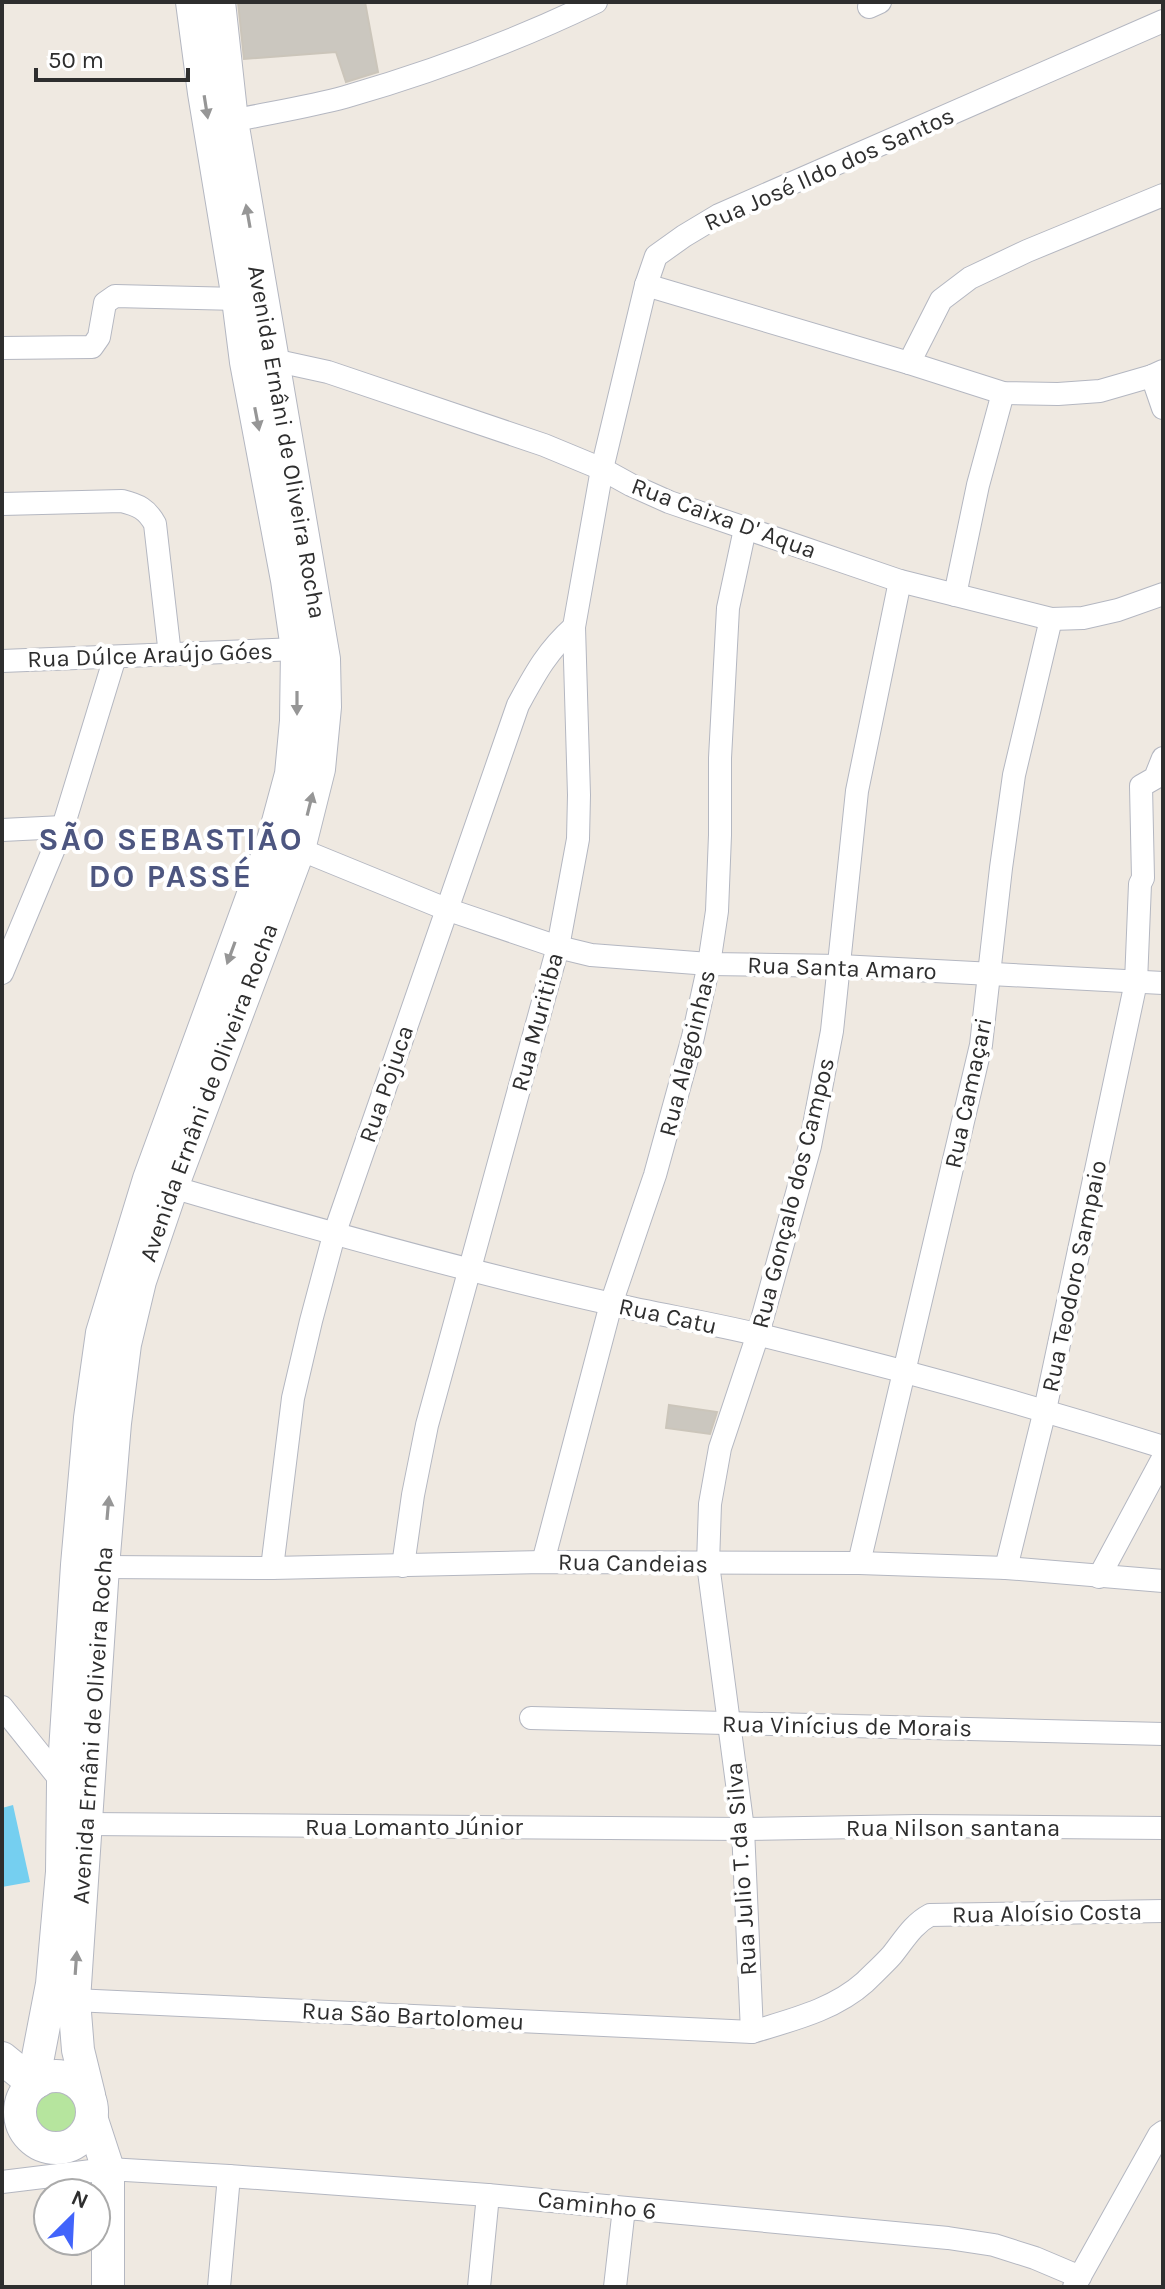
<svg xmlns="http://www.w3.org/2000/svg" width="1165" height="2289" viewBox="0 0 1165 2289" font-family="Karla,sans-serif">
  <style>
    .green { fill: #b6e59e }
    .water { fill: #75cff0 }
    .building { fill: #cbc7bf; stroke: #cbc5ba; stroke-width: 2 }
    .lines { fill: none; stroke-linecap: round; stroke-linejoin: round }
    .street-casing { stroke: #b4b7c1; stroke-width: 24 }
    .secondary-casing { stroke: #b4b7c1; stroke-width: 34 }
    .street { stroke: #fff; stroke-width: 22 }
    .secondary { stroke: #fff; stroke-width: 32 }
    .oneway { fill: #969696 }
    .labels { text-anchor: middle; stroke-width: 8; stroke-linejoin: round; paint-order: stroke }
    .street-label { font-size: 24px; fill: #2e2e2e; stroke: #fff }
    .district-label { font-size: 32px; font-weight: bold; letter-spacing: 2px; fill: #4d5680; stroke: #fff }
  </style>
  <rect width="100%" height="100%" fill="#efe9e1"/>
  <circle class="green" cx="56" cy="2114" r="24"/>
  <path class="water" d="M13 1805 30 1882 2 1887V1808Z"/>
  <g class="building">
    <path d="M238 2H365L378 72 346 82 336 52 244 59Z"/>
    <path d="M669 1405 717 1412 710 1434 666 1428Z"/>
  </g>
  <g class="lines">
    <defs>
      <g id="street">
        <path d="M869 7 880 2"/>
        <path d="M232 121C269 113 308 107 345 97 432 72 515 41 596 2"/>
        <path d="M646 285 909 363 1003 393 1058 394 1100 391 1152 376 1163 371"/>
        <path d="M2 348 92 347 99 337 105 303 115 296 238 299"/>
        <path d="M260 361 273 360 328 372 544 445 602 469 631 485 669 502 900 581 1051 619 1083 618 1118 610 1163 594"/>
        <path d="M909 363 941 300 970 278 1027 251 1163 195"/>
        <path d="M1152 376 1163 408"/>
        <path d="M2 504 122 501C138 505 147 509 155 524L170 655"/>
        <path d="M955 595 978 485 1003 393"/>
        <path d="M2 661 297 649"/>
        <path d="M2 830 63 827"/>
        <path d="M299 849 446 909 558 947 591 955 709 964 840 966 1163 983"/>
        <path d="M2 973 63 827 115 657"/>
        <path d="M172 1187C318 1230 464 1271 612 1304 661 1315 711 1323 760 1335 896 1368 1030 1405 1163 1447"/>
        <path d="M543 1562 611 1304 655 1175 693 1037 709 964 717 911 720 835V758L728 608 745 529"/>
        <path d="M859 1563 981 1045 1001 868 1014 775 1051 619"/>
        <path d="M403 1566 413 1495 427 1425 558 947 578 839 579 795 574 627 602 469 646 285 656 256 684 236 719 215 1163 21"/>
        <path d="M103 1567 272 1568 543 1562 859 1563 1006 1568 1163 1581"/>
        <path d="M272 1568 293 1398 311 1321 334 1235 518 705C535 674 547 651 574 627"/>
        <path d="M1006 1568 1045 1410 1136 982 1140 884 1143 878 1141 786 1155 778 1163 758"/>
        <path d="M1099 1577 1163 1458"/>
        <path d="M2 1707 63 1783"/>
        <path d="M531 1718 1163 1734"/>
        <path d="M85 1824 743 1829 917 1826 1163 1828"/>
        <path d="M74 2000 752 2032C791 2020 834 2010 865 1982 874 1973 884 1964 892 1955 904 1940 913 1924 930 1915L1163 1911"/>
        <path d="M752 2032 743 1829 708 1564 710 1504 720 1448 758 1334 810 1146 832 1031 857 791 900 581"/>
        <path d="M2 2182 108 2169 229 2176 488 2195 948 2238 994 2245 1035 2258 1080 2277"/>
        <path d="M219 2287 229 2176"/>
        <path d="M479 2287 488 2195"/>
        <path d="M615 2287 624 2208"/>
        <path d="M1074 2287 1159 2135 1163 2132"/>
      </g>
      <g id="secondary">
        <path d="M2 2058 34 2084"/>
        <circle cx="56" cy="2112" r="36"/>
        <path d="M39 2081 37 2062 52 1984 62 1872 63 1783 77 1565 90 1418 102 1333 149 1179 274 837 291 774 296 721 297 649 287 580 246 362 238 299 204 93 192 2"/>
        <path id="s1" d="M89 2095 78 2050 74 2000 103 1567 115 1423 125 1344 140 1281 172 1187 299 849 319 769 325 707 324 659 232 121 219 2"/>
        <path d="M92 2120 108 2169V2287"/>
      </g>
    </defs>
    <use href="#street" class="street-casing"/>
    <use href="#secondary" class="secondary-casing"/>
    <use href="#street" class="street"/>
    <use href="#secondary" class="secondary"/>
  </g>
  <defs><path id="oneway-solid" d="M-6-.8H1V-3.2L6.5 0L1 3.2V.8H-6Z" transform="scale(2)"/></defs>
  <g class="oneway">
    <use href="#oneway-solid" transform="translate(206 107) rotate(81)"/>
    <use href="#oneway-solid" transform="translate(248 216) rotate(-100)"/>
    <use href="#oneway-solid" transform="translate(257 419) rotate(79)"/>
    <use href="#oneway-solid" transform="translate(297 703) rotate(90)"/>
    <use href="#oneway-solid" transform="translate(310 804) rotate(-76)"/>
    <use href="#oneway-solid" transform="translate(231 953) rotate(110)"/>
    <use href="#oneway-solid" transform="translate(108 1508) rotate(-85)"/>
    <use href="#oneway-solid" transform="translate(76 1963) rotate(-86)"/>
  </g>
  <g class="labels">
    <g class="street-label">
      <text transform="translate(829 169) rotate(-24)" y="8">Rua José Ildo dos Santos</text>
      <text transform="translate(287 442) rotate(80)" y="8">Avenida Ernâni de Oliveira Rocha</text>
      <text transform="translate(724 518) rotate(20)" y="8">Rua Caixa D' Aqua</text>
      <text transform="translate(150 655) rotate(-2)" y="8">Rua Dúlce Araújo Góes</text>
      <text transform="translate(842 968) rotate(2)" y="8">Rua Santa Amaro</text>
      <text transform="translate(537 1022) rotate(-75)" y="8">Rua Muritiba</text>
      <text transform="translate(687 1053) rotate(-76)" y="8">Rua Alagoinhas</text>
      <text transform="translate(386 1084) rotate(-71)" y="8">Rua Pojuca</text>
      <text dy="8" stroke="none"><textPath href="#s1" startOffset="1020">Avenida Ernâni de Oliveira Rocha</textPath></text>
      <text transform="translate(968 1093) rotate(-78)" y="8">Rua Camaçari</text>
      <text transform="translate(793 1193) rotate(-76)" y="8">Rua Gonçalo dos Campos</text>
      <text transform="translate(1074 1276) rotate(-78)" y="8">Rua Teodoro Sampaio</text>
      <text transform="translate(668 1316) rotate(12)" y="8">Rua Catu</text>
      <text transform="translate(633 1563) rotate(1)" y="8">Rua Candeias</text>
      <text dy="8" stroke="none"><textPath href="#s1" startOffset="372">Avenida Ernâni de Oliveira Rocha</textPath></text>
      <text transform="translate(847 1726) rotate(1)" y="8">Rua Vinícius de Morais</text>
      <text x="414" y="1835">Rua Lomanto Júnior</text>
      <text x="953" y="1836">Rua Nilson santana</text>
      <text transform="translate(741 1869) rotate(-94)" y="8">Rua Julio T. da Silva</text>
      <text transform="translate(1047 1913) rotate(-1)" y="8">Rua Aloísio Costa</text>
      <text transform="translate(413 2016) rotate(3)" y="8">Rua São Bartolomeu</text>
      <text transform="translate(597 2205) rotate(6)" y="8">Caminho 6</text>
    </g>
    <g class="district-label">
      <text x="171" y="850">SÃO SEBASTIÃO<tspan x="171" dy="37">DO PASSÉ</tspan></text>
    </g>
  </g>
  <rect width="1165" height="2289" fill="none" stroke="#2e2e2e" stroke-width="8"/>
  <g transform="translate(72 2217) rotate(24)"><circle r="38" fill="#ffffff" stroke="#ababab" stroke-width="2"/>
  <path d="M0-6L14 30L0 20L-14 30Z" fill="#4264fb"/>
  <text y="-12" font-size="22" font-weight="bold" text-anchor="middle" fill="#2e2e2e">N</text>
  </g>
  <path d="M36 68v12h152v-12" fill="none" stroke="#2e2e2e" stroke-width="4"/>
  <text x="48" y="68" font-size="24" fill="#2e2e2e" stroke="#ffffff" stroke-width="6" paint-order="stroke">50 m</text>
</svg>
